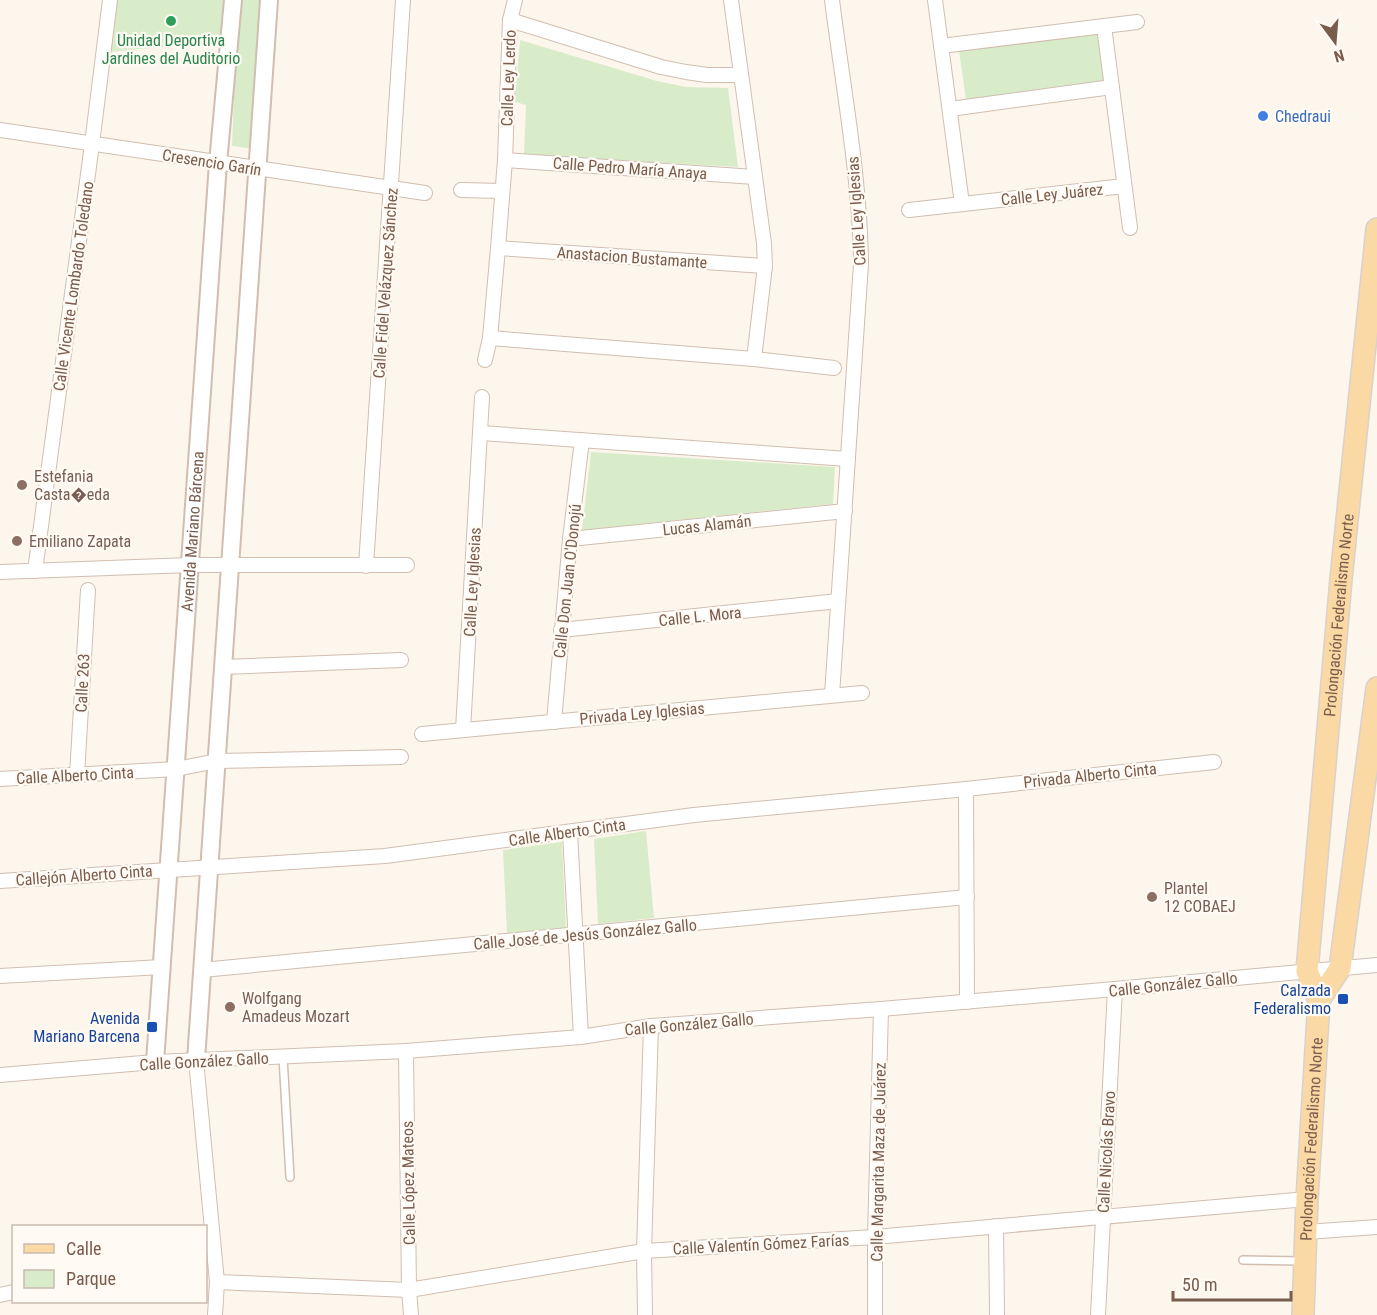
<svg xmlns="http://www.w3.org/2000/svg" width="1377" height="1315" viewBox="0 0 1377 1315" font-family="'Roboto Condensed',sans-serif">
  <style>
    .green { fill: #d8ecc9 }
    .lines { fill: none; stroke-linecap: round; stroke-linejoin: round }
    .service-casing { stroke: #d1beb0; stroke-width: 10 }
    .minor-casing { stroke: #d1beb0; stroke-width: 16 }
    .tertiary-casing { stroke: #d1beb0; stroke-width: 20 }
    .primary-casing { stroke: #dad1cd; stroke-width: 24 }
    .service { stroke: #fff; stroke-width: 7 }
    .minor { stroke: #fff; stroke-width: 14 }
    .tertiary { stroke: #fff; stroke-width: 16 }
    .primary { stroke: #fbd9a5; stroke-width: 21 }
    .leisure-dot { fill: #2e9e5b; stroke: #fffaf3; stroke-width: 2 }
    .shop-dot { fill: #3f7fe0; stroke: #fffaf3; stroke-width: 2 }
    .education-dot { fill: #8d6e63; stroke: #fffaf3; stroke-width: 2 }
    .transit-dot { fill: #1a4fb4; stroke: #fffaf3; stroke-width: 2 }
    .labels { text-anchor: middle; stroke-width: 4.5; stroke-linejoin: round; paint-order: stroke }
    .leisure-label { font-size: 16px; fill: #27864d; stroke: #fffaf3 }
    .street-label { font-size: 16px; fill: #7a5c4d; stroke: #fffaf3 }
    .shop-label { font-size: 16px; fill: #366cbe; stroke: #fffaf3; text-anchor: start }
    .education-label { font-size: 16px; fill: #785e54; stroke: #fffaf3; text-anchor: start }
    .transit-label { font-size: 16px; fill: #164399; stroke: #fffaf3; text-anchor: end }
  </style>
  <rect width="100%" height="100%" fill="#fdf6ec"/>
  <g class="green">
    <path d="M116 0H230L227 41 109 52Z"/>
    <path d="M238 0H262L256 149 232 146Z"/>
    <path d="M1097 32 1104 82 966 100 959 50Z"/>
    <path d="M520 40 657 81 686 87 728 88 738 167 524 155 526 105 515 102Z"/>
    <path d="M591 452 835 467 833 504 582 530Z"/>
    <path d="M646 831 654 918 598 924 594 839Z"/>
    <path d="M562 842 566 928 507 933 503 850Z"/>
  </g>
  <g class="lines">
    <defs>
      <g id="service">
        <path d="M283 1057 290 1177"/>
        <path d="M1243 1260 1302 1261"/>
      </g>
      <g id="minor">
        <path d="M731 0 764 243 765 266 754 359"/>
        <path d="M832 0C843 88 860 176 861 264L832 695"/>
        <path d="M935 0 962 204"/>
        <path d="M510 20 661 67 686 72 707 75H741"/>
        <path d="M1104 26 1130 228"/>
        <path d="M941 46 1137 22"/>
        <path d="M950 109 1112 87"/>
        <path d="M0 130 425 193"/>
        <path d="M505 160 755 177"/>
        <path d="M461 190 502 191"/>
        <path d="M909 210 1124 186"/>
        <path d="M498 248 765 266"/>
        <path d="M490 338 754 359 834 368"/>
        <path d="M485 360 490 338 498 248 505 160 510 20 515 0"/>
        <path d="M481 433 848 459"/>
        <path d="M570 539 845 511"/>
        <path d="M366 566 403 0"/>
        <path d="M35 571 92 144 110 0"/>
        <path d="M0 572 190 565H407"/>
        <path d="M561 630 838 601"/>
        <path d="M223 667 401 660"/>
        <path d="M554 722 570 539 582 440"/>
        <path d="M463 730 482 397"/>
        <path d="M422 734 862 693"/>
        <path d="M77 775 88 590"/>
        <path d="M0 779 176 769 217 761 401 757"/>
        <path d="M966 789 967 1002"/>
        <path d="M570 832 581 1037"/>
        <path d="M0 881 385 856 694 815 966 789 1214 762"/>
        <path d="M202 970 967 897"/>
        <path d="M0 976 162 967"/>
        <path d="M406 1051 409 1290 411 1315"/>
        <path d="M196 1060 217 1282 215 1315"/>
        <path d="M0 1075 155 1062 406 1051 581 1037 651 1026 881 1009 1115 989 1377 965"/>
        <path d="M996 1226 997 1315"/>
        <path d="M1306 1232 1377 1227"/>
        <path d="M217 1282 409 1290 644 1251 875 1237 1307 1199"/>
        <path d="M0 1295 14 1292"/>
        <path d="M645 1315 644 1251 651 1026"/>
        <path d="M875 1315V1237L881 1009"/>
        <path d="M1098 1315 1115 989"/>
      </g>
      <g id="tertiary">
        <path d="M196 1060 269 0"/>
        <path id="s1" d="M155 1062 218 163 233 0"/>
      </g>
      <g id="primary">
        <path d="M1319 1000 1340 968 1377 688"/>
        <path id="s2" d="M1303 1315 1307 1199 1319 1000 1307 971 1341 579 1377 229"/>
      </g>
    </defs>
    <use href="#service" class="service-casing"/>
    <use href="#minor" class="minor-casing"/>
    <use href="#tertiary" class="tertiary-casing"/>
    <use href="#primary" class="primary-casing"/>
    <use href="#service" class="service"/>
    <use href="#minor" class="minor"/>
    <use href="#tertiary" class="tertiary"/>
    <use href="#primary" class="primary"/>
  </g>
  <circle class="leisure-dot" cx="171" cy="21" r="6"/>
  <circle class="shop-dot" cx="1263" cy="116" r="6"/>
  <g class="education-dot">
    <circle cx="22" cy="485" r="6"/>
    <circle cx="17" cy="541" r="6"/>
    <circle cx="1152" cy="897" r="6"/>
    <circle cx="230" cy="1007" r="6"/>
  </g>
  <g class="transit-dot">
    <rect x="1337" y="993" width="12" height="12" rx="3"/>
    <rect x="146" y="1021" width="12" height="12" rx="3"/>
  </g>
  <g class="labels">
    <g class="leisure-label">
      <text x="171" y="46">Unidad Deportiva<tspan x="171" dy="18">Jardines del Auditorio</tspan></text>
    </g>
    <g class="street-label">
      <text transform="translate(508 78) rotate(-88)" y="6">Calle Ley Lerdo</text>
      <text transform="translate(212 162) rotate(9)" y="6">Cresencio Garín</text>
      <text transform="translate(630 168) rotate(4)" y="6">Calle Pedro María Anaya</text>
      <text transform="translate(1052 194) rotate(-6)" y="6">Calle Ley Juárez</text>
      <text transform="translate(856 211) rotate(-94)" y="6">Calle Ley Iglesias</text>
      <text transform="translate(632 257) rotate(4)" y="6">Anastacion Bustamante</text>
      <text transform="translate(385 283) rotate(-86)" y="6">Calle Fidel Velázquez Sánchez</text>
      <text transform="translate(73 286) rotate(-82)" y="6">Calle Vicente Lombardo Toledano</text>
      <text transform="translate(707 525) rotate(-6)" y="6">Lucas Alamán</text>
      <text dy="6" stroke="none"><textPath href="#s1" startOffset="532">Avenida Mariano Bárcena</textPath></text>
      <text transform="translate(567 581) rotate(-84)" y="6">Calle Don Juan O'Donojú</text>
      <text transform="translate(472 582) rotate(-87)" y="6">Calle Ley Iglesias</text>
      <text dy="6" stroke="none"><textPath href="#s2" startOffset="704">Prolongación Federalismo Norte</textPath></text>
      <text transform="translate(700 616) rotate(-6)" y="6">Calle L. Mora</text>
      <text transform="translate(82 683) rotate(-87)" y="6">Calle 263</text>
      <text transform="translate(642 713) rotate(-5)" y="6">Privada Ley Iglesias</text>
      <text transform="translate(75 775) rotate(-3)" y="6">Calle Alberto Cinta</text>
      <text transform="translate(1090 775) rotate(-6)" y="6">Privada Alberto Cinta</text>
      <text transform="translate(567 832) rotate(-8)" y="6">Calle Alberto Cinta</text>
      <text transform="translate(84 875) rotate(-4)" y="6">Callejón Alberto Cinta</text>
      <text transform="translate(585 934) rotate(-5)" y="6">Calle José de Jesús González Gallo</text>
      <text transform="translate(1173 984) rotate(-6)" y="6">Calle González Gallo</text>
      <text transform="translate(689 1024) rotate(-5)" y="6">Calle González Gallo</text>
      <text transform="translate(204 1061) rotate(-3)" y="6">Calle González Gallo</text>
      <text dy="6" stroke="none"><textPath href="#s2" startOffset="176">Prolongación Federalismo Norte</textPath></text>
      <text transform="translate(1106 1152) rotate(-87)" y="6">Calle Nicolás Bravo</text>
      <text transform="translate(878 1162) rotate(-89)" y="6">Calle Margarita Maza de Juárez</text>
      <text transform="translate(408 1183) rotate(-91)" y="6">Calle López Mateos</text>
      <text transform="translate(761 1244) rotate(-3)" y="6">Calle Valentín Gómez Farías</text>
    </g>
    <g class="shop-label">
      <text x="1275" y="122">Chedraui</text>
    </g>
    <g class="education-label">
      <text x="34" y="482">Estefania<tspan x="34" dy="18">Casta�eda</tspan></text>
      <text x="29" y="547">Emiliano Zapata</text>
      <text x="1164" y="894">Plantel<tspan x="1164" dy="18">12 COBAEJ</tspan></text>
      <text x="242" y="1004">Wolfgang<tspan x="242" dy="18">Amadeus Mozart</tspan></text>
    </g>
    <g class="transit-label">
      <text x="1331" y="996">Calzada<tspan x="1331" dy="18">Federalismo</tspan></text>
      <text x="140" y="1024">Avenida<tspan x="140" dy="18">Mariano Barcena</tspan></text>
    </g>
  </g>
  <rect x="12" y="1225" width="195" height="78" fill="#fffaf3" stroke="#cabbb1" stroke-width="1.5"/>
  <rect x="24" y="1244" width="30" height="9" fill="#fbd9a5" stroke="#cabbb1" stroke-width="1.5"/>
  <text x="66" y="1255" font-size="18" fill="#7a5c4d">Calle</text>
  <rect x="24" y="1270" width="30" height="18" fill="#d8ecc9" stroke="#cabbb1" stroke-width="1.5"/>
  <text x="66" y="1285" font-size="18" fill="#7a5c4d">Parque</text>
  <g transform="translate(1335 42) rotate(164)" stroke="#fffaf3" stroke-width="4.5" paint-order="stroke">
  <path d="M0-4.5L10 22L0 15L-10 22Z" fill="#7a5c4d"/>
  <text y="-9" font-size="16" font-weight="bold" text-anchor="middle" fill="#7a5c4d">N</text>
  </g>
  <path d="M1173 1291v9h118v-9" fill="none" stroke="#7a5c4d" stroke-width="3"/>
  <text x="1182" y="1291" font-size="18" fill="#7a5c4d" stroke="#fffaf3" stroke-width="4.5" paint-order="stroke">50 m</text>
</svg>
